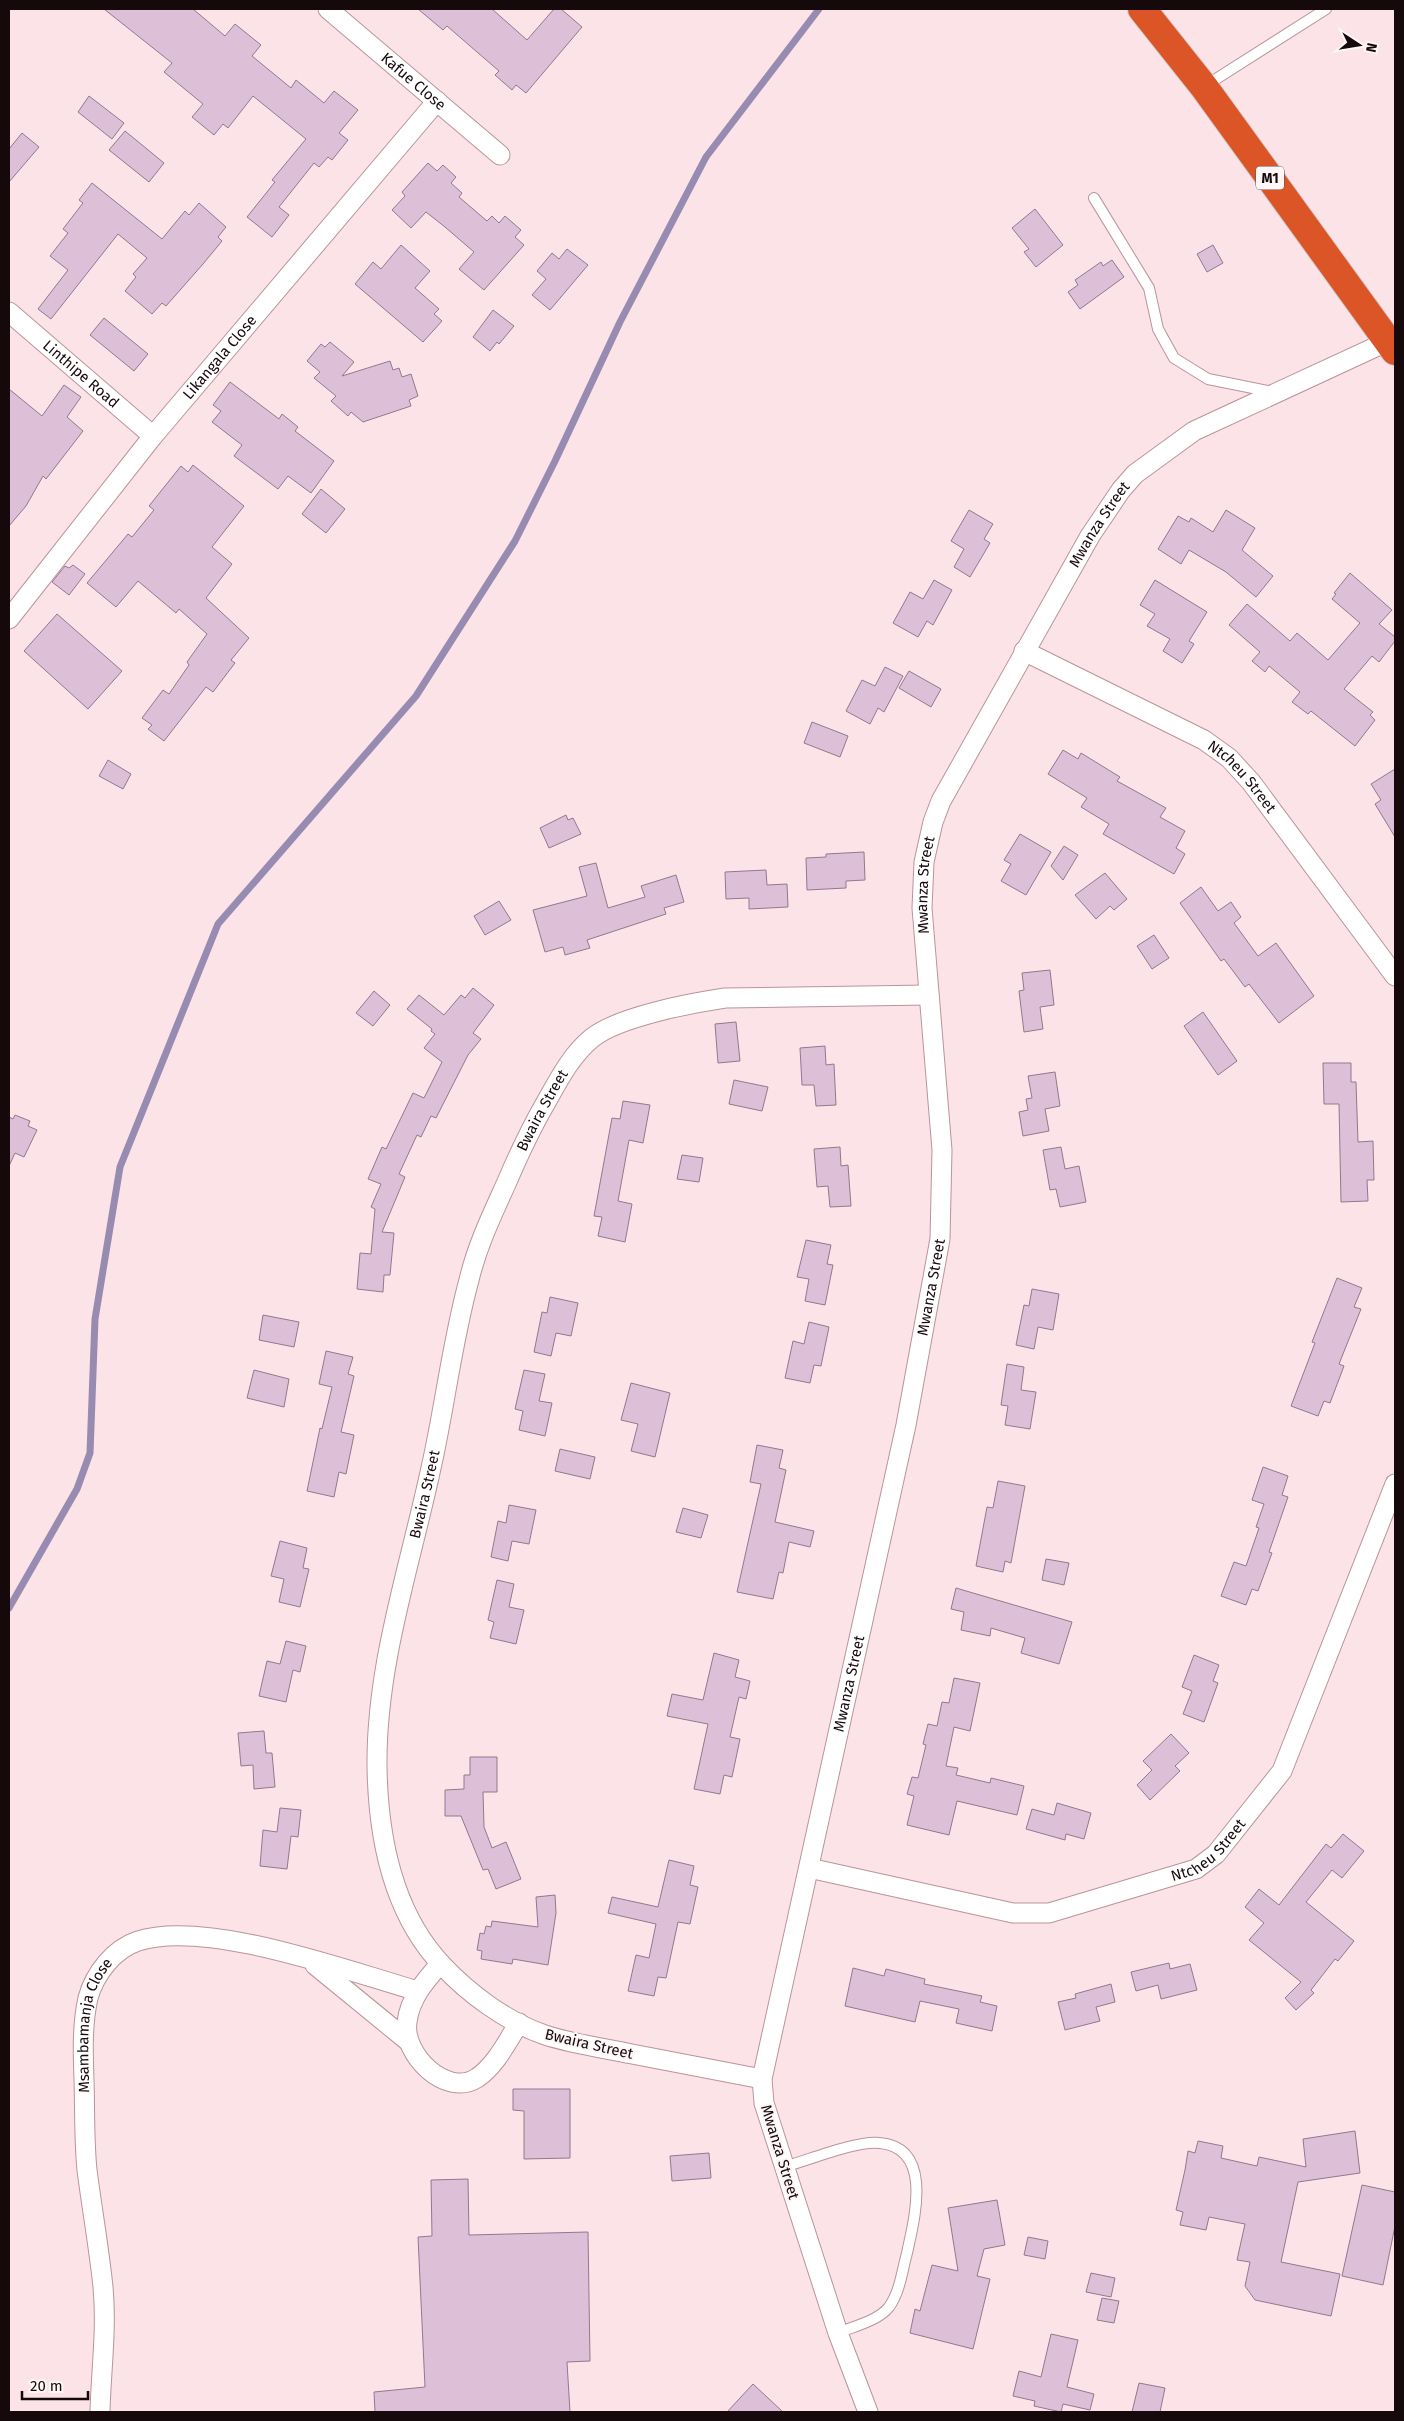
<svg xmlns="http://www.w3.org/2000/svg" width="1404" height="2421" viewBox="0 0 1404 2421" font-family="'Fira Sans',sans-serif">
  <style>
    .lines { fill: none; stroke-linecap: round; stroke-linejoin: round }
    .stream { stroke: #978bb1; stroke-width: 7 }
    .building { fill: #ddc0d7; stroke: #93788e }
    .lane-casing { stroke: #b9949b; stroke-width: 12 }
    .street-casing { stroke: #b9949b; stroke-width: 21 }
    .highway-casing { stroke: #d0cece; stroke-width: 30 }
    .lane { stroke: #fff; stroke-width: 10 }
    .street { stroke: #fff; stroke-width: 19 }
    .highway { stroke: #dc5527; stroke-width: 28 }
    .labels { text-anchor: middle; stroke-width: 4; stroke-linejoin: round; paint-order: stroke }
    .shield { fill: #fdf5f6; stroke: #5b5052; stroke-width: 1 }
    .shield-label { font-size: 14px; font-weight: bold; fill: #16090c }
    .street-label { font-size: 15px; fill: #16090c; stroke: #fdf5f6 }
  </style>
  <rect width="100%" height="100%" fill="#fbe3e7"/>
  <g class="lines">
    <path class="stream" d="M9 1608 77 1489 90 1453 95 1319 120 1167 218 924 416 696 515 541 555 461 620 322 706 157 819 9"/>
  </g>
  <g class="building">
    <path d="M104 9H193L225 36 235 24 261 45 252 56 291 88 296 80 324 103 334 91 358 110 339 133 348 140 332 160 328 157 319 167 314 163 279 207 289 215 272 237 247 217 275 182 272 180 306 139 253 96 228 128 223 124 214 135 192 117 203 104 164 72 172 63Z"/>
    <path d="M418 9H492L527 40 554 9H561L582 27 526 93 516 85 512 90 495 75 499 71 447 26 443 30Z"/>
    <path d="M89 96 124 123 112 139 78 112Z"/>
    <path d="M125 131 164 163 149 182 109 150Z"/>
    <path d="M22 133 39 147 9 182V149Z"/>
    <path d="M428 163 437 171 443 165 456 177 451 183 462 193 459 197 487 221 492 216 499 223 505 216 521 230 515 237 524 245 484 290 459 269 474 252 445 227 426 212 411 228 392 210 405 196 402 192Z"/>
    <path d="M92 183 162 239 185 211 189 215 199 203 226 227 218 237 222 241 203 264 166 306 162 303 152 314 125 291 136 277 133 274 147 258 118 234 51 319 38 309 68 270 50 256 68 233 63 229 83 203 79 200Z"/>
    <path d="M1035 209 1063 245 1036 267 1024 252 1029 249 1012 228Z"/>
    <path d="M401 245 430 271 415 288 439 309 434 314 442 321 423 342 355 284 373 262 381 269Z"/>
    <path d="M1213 245 1223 263 1207 272 1197 254Z"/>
    <path d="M567 249 588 265 550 310 532 295 546 279 537 271 552 253 559 259Z"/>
    <path d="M1112 260 1124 277 1080 309 1068 292 1078 285 1075 280 1101 262 1103 266Z"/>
    <path d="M493 310 514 326 499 344 497 342 490 351 473 337Z"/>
    <path d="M104 318 148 354 134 371 90 335Z"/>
    <path d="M330 342 354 362 342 376 390 361 393 370 399 368 402 377 411 374 418 396 409 400 411 406 363 422 351 412 348 416 331 401 336 396 314 378 320 372 307 361 321 344 325 347Z"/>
    <path d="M230 382 279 419 282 414 298 427 295 431 334 461 311 493 288 476 278 489 234 456 242 445 212 422 221 411 213 405Z"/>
    <path d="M64 385 81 397 67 417 83 431 46 479 43 476 26 506 9 526V389L42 416Z"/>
    <path d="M193 465 244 506 212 547 232 564 206 598 249 638 231 660 235 663 213 692 206 687 164 741 148 729 152 725 142 718 163 690 169 694 189 665 187 662 207 634 179 609 176 613 138 581 116 607 87 583 128 534 132 537 154 510 149 506 181 466 188 472Z"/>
    <path d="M321 489 345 509 326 533 302 514Z"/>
    <path d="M969 510 993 524 984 539 990 543 970 577 954 567 964 549 951 541Z"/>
    <path d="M1226 510 1255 528 1242 550 1273 576 1256 597 1226 572 1189 550 1181 564 1158 549 1178 516 1189 522 1191 518 1213 532Z"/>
    <path d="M73 565 85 574 69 595 52 582 65 566 69 568Z"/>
    <path d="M1350 573 1392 610 1379 624 1395 637V641L1379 662 1372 656 1344 689 1373 712 1370 715 1375 720 1355 746 1311 711 1308 714 1292 702 1300 692 1269 666 1265 672 1252 661 1260 652 1229 625 1247 604 1290 641 1297 633 1328 660 1360 623 1332 599 1336 594 1334 593Z"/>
    <path d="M934 580 952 590 933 625 927 621 918 637 893 623 910 592 923 599Z"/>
    <path d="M1155 580 1207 612 1189 641 1194 644 1182 663 1163 651 1170 639 1147 626 1155 614 1140 605Z"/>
    <path d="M57 614 122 671 88 709 24 651Z"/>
    <path d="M885 667 903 676 884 712 878 708 870 724 846 711 862 680 875 686Z"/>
    <path d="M909 671 941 689 931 707 899 688Z"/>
    <path d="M812 722 848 736 840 757 804 743Z"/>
    <path d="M1063 750 1078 759 1081 753 1120 777 1117 781 1166 808 1160 817 1185 831 1176 848 1185 854 1174 874 1103 834 1109 824 1081 807 1087 798 1048 774Z"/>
    <path d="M108 760 131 774 123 789 99 776Z"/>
    <path d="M1395 769V837L1375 804 1381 800 1371 784Z"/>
    <path d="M566 815 568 820 573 818 581 834 549 848 540 828Z"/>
    <path d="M1020 834 1051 852 1026 895 1001 881 1011 864 1004 860Z"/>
    <path d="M1064 846 1078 855 1063 880 1051 866Z"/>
    <path d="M864 852 865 880 846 881V888L807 890 806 858 826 857V854Z"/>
    <path d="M596 863 608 908 645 897 641 886 676 875 684 902 664 908 666 914 587 940 590 948 565 955 563 947 545 952 533 910 587 896 579 867Z"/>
    <path d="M766 870 767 885 787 884 788 907 749 909V898L726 899 725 872Z"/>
    <path d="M1105 873 1127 899 1114 910 1110 906 1096 919 1075 895Z"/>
    <path d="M1201 887 1218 911 1231 902 1241 917 1234 923 1258 956 1276 943 1314 996 1279 1023 1249 984 1245 987 1224 959 1221 961 1180 903Z"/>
    <path d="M499 901 511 920 485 935 474 916Z"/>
    <path d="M1154 935 1169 958 1152 969 1137 946Z"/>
    <path d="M1050 970 1054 1005 1040 1007 1043 1029 1024 1032 1019 991 1024 990 1022 973Z"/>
    <path d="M473 988 494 1005 473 1033 481 1039 468 1055 436 1118 431 1116 421 1137 417 1135 399 1174 405 1177 382 1232 394 1233 390 1275H384L383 1292 357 1289 360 1253 371 1254 375 1209 371 1207 381 1184 368 1179 382 1147 386 1149 413 1093 424 1098 442 1062 424 1048 435 1034 431 1031 432 1029 407 1009 419 995 444 1015 461 995 465 998Z"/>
    <path d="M374 991 390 1005 373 1026 356 1013Z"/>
    <path d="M1203 1012 1237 1061 1218 1075 1184 1026Z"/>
    <path d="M736 1022 740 1061 718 1063 715 1024Z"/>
    <path d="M825 1046 826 1065 834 1064 836 1105 816 1106 814 1085H802L800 1048Z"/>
    <path d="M1323 1063H1351V1082H1356L1358 1142 1373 1141 1374 1180H1367L1368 1201 1341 1202 1339 1104H1324Z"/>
    <path d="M1055 1072 1060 1106 1045 1109 1049 1131 1023 1136 1019 1112 1028 1110 1026 1099 1032 1098 1028 1076Z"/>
    <path d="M734 1080 768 1087 762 1111 729 1104Z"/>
    <path d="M623 1101 650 1105 643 1143 629 1140 618 1201 632 1204 625 1242 598 1236 602 1217 594 1216 612 1118 620 1119Z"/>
    <path d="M15 1115 30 1121 28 1126 37 1130 24 1157 15 1153 9 1166V1117L13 1119Z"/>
    <path d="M840 1147 841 1166 848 1165 851 1206 830 1207 828 1186 817 1187 814 1149Z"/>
    <path d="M1061 1147 1065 1169 1079 1166 1086 1202 1060 1207 1056 1189 1050 1190 1043 1150Z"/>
    <path d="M682 1155 703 1158 699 1182 677 1179Z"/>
    <path d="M806 1240 831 1245 827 1264 833 1265 825 1305 805 1301 809 1279 797 1277Z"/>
    <path d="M1337 1278 1362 1288 1354 1307 1361 1309 1339 1364 1344 1366 1330 1403 1324 1401 1318 1416 1291 1406 1315 1343 1312 1342Z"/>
    <path d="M1032 1289 1059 1294 1053 1330 1038 1327 1034 1349 1016 1345 1024 1305 1029 1306Z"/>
    <path d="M550 1297 578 1303 571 1336 556 1333 551 1356 534 1352 542 1312 547 1313Z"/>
    <path d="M263 1315 299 1322 294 1347 259 1340Z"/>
    <path d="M809 1322 829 1327 821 1366 814 1365 810 1383 785 1378 793 1341 804 1344Z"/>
    <path d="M326 1351 353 1357 348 1374 354 1376 341 1432 354 1435 346 1474 339 1472 334 1497 307 1491 320 1428 322 1429 332 1387 319 1384Z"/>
    <path d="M1007 1364 1024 1367 1021 1390 1036 1392 1030 1429 1005 1425 1008 1406 1001 1405Z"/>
    <path d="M254 1370 289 1379 284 1407 247 1398Z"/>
    <path d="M524 1370 545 1374 539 1401 552 1403 545 1436 519 1430 523 1411 515 1409Z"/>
    <path d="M631 1383 670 1393 655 1457 631 1451 638 1424 621 1420Z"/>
    <path d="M757 1445 783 1450 779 1468 786 1470 775 1522 814 1531 810 1547 789 1542 783 1573 779 1572 773 1599 737 1592 761 1484 750 1482Z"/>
    <path d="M560 1449 595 1457 590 1479 555 1471Z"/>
    <path d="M1263 1467 1288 1476 1282 1495 1288 1497 1269 1552 1272 1553 1258 1591 1252 1589 1246 1605 1221 1596 1234 1562 1246 1566 1259 1528 1256 1527 1264 1504 1252 1500Z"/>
    <path d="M998 1481 1025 1486 1011 1563 1005 1561 1003 1572 976 1566 987 1507 993 1508Z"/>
    <path d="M509 1505 536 1510 529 1544 512 1541 508 1561 491 1557 498 1521 506 1523Z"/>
    <path d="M683 1508 708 1515 701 1538 676 1532Z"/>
    <path d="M280 1541 307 1548 303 1568 309 1569 300 1607 279 1602 284 1579 271 1576Z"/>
    <path d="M1046 1559 1069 1563 1064 1585 1042 1580Z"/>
    <path d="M497 1580 514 1584 509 1607 524 1610 516 1644 490 1638 494 1622 488 1620Z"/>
    <path d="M956 1588 1072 1622 1059 1664 1021 1653 1025 1638 991 1628 990 1636 961 1630 964 1612 951 1609Z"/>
    <path d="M286 1641 306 1646 300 1672 293 1670 286 1702 259 1696 267 1661 280 1664Z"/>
    <path d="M714 1653 739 1660 735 1677 750 1681 746 1699 739 1697 730 1737 740 1739 732 1777 724 1775 720 1794 694 1789 708 1724 667 1716 672 1694 703 1700Z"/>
    <path d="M1194 1655 1219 1665 1213 1681 1218 1683 1204 1722 1183 1714 1192 1691 1182 1687Z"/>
    <path d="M954 1678 980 1683 970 1731 954 1727 946 1766 958 1768 956 1775 990 1783 991 1778 1024 1786 1017 1815 957 1801 949 1835 907 1825 914 1796 907 1794 912 1777 918 1778 926 1745 923 1744 928 1724 937 1726 942 1702 949 1703Z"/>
    <path d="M264 1731 266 1753H272L275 1787 254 1789 253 1765 241 1766 238 1733Z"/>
    <path d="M1171 1734 1189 1753 1175 1766 1180 1771 1150 1800 1137 1785 1152 1770 1143 1761Z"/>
    <path d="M470 1757H497V1792H483L484 1827 492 1848 506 1842 521 1879 496 1889 488 1869 483 1870 461 1816H445V1790L464 1789V1775H470Z"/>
    <path d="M1057 1803 1091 1813 1084 1839 1066 1834 1065 1840 1026 1829 1032 1809 1054 1815Z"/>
    <path d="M280 1808 301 1810 298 1837 291 1836 287 1869 260 1866 263 1830 277 1832Z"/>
    <path d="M1343 1834 1364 1851 1342 1878 1332 1870 1306 1902 1354 1941 1338 1961 1335 1959 1311 1990 1314 1993 1296 2010 1285 1998 1301 1982 1249 1940 1264 1923 1245 1907 1259 1889 1279 1905 1326 1844 1331 1848Z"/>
    <path d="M669 1860 694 1866 690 1885 698 1887 690 1924 678 1922 666 1978 658 1977 654 1996 628 1991 636 1955 649 1958 656 1924 608 1913 612 1897 658 1907Z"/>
    <path d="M555 1895 556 1913 548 1965 513 1959 512 1964 481 1959 482 1951 477 1950 480 1933 484 1934 486 1926 491 1927 492 1921 538 1927 536 1897Z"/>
    <path d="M1169 1963 1170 1969 1190 1964 1197 1990 1161 1999 1158 1985 1136 1991 1131 1972Z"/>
    <path d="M853 1968 884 1976 886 1969 925 1979 924 1984 982 1996 980 2002 997 2006 992 2031 956 2023 959 2009 920 2001 915 2022 845 2006Z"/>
    <path d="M1111 1984 1115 2002 1096 2007 1100 2021 1065 2030 1058 2002 1076 1998 1075 1994Z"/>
    <path d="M513 2089H570V2158L524 2159V2111L513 2110Z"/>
    <path d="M1355 2131 1360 2173 1298 2182 1281 2262 1340 2274 1331 2316 1255 2300 1245 2286 1250 2262 1237 2260 1245 2224 1209 2217 1206 2230 1180 2225 1183 2212 1176 2210 1185 2170 1188 2151 1195 2153 1198 2141 1223 2146 1221 2158 1257 2166 1259 2157 1306 2167 1303 2139Z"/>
    <path d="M709 2153 711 2178 672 2181 670 2156Z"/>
    <path d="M468 2179 469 2235 588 2232 590 2361 567 2362 570 2412H375L374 2392 425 2387 418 2237 432 2236 431 2180Z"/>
    <path d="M1362 2185 1395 2192V2226L1383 2285 1342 2276Z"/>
    <path d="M997 2200 1005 2245 984 2249 977 2276 990 2279 973 2349 910 2333 915 2309 920 2311 932 2265 958 2271 948 2208Z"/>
    <path d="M1028 2237 1048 2241 1045 2259 1024 2255Z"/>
    <path d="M1091 2273 1115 2278 1111 2297 1086 2292Z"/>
    <path d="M1102 2298 1119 2301 1114 2323 1097 2320Z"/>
    <path d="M1051 2334 1078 2340 1067 2387 1094 2394 1090 2410 1063 2404 1061 2412 1034 2406 1035 2401 1013 2396 1019 2371 1041 2377Z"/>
    <path d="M1139 2383 1165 2388 1160 2412H1132Z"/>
    <path d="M753 2384 783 2412H727Z"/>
  </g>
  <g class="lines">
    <defs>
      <g id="lane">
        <path d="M1205 86 1326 9"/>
        <path d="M1094 198 1149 288 1158 329 1174 358 1208 379 1273 392"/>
        <path d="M784 2167C809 2160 857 2140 880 2143 934 2148 914 2220 907 2253 902 2271 900 2292 889 2307 878 2321 854 2326 838 2333"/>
      </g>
      <g id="street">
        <path id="s1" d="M328 9 500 155"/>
        <path id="s2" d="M9 312 153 436"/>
        <path id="s3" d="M9 619 153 436 437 101"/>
        <path id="s4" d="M1024 651 1204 740 1229 758 1251 782 1395 976"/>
        <path id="s5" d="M809 1868 1013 1913H1049L1196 1869 1216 1854 1282 1771 1395 1484"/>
        <path d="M440 1964C425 1981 410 1998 407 2022 402 2054 446 2098 477 2078 496 2065 507 2042 519 2023"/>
        <path d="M315 1965 408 2041"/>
        <path id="s6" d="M762 2079C719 2071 675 2062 632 2054 603 2048 573 2044 545 2035 507 2022 469 1994 442 1965 392 1912 378 1836 377 1766 376 1665 410 1566 431 1468 445 1406 452 1342 469 1280 477 1246 492 1215 506 1184 518 1156 530 1130 545 1104 558 1081 571 1055 592 1038 618 1017 691 1003 725 998L929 995"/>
        <path id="s7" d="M100 2412C101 2370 107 2329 103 2287 99 2248 92 2209 87 2170 84 2140 85 2110 84 2080 83 2052 82 2025 88 1998 95 1973 114 1949 138 1941 207 1919 347 1971 418 1991"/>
        <path id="s8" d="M868 2412 838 2333 764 2103 762 2079 906 1425 940 1239 942 1150 922 908 924 862 933 822 941 801 1090 536 1121 490 1135 474 1194 431 1395 338"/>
      </g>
      <path id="highway" d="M1142 9 1204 87 1395 351"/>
    </defs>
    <use href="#lane" class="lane-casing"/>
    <use href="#street" class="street-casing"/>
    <use href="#highway" class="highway-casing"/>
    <use href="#lane" class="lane"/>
    <use href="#street" class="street"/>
    <use href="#highway" class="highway"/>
  </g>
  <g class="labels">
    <rect class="shield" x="1256" y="166.5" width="28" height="23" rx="4"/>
    <g class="shield-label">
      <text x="1270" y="183">M1</text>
    </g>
    <g class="street-label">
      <text dy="5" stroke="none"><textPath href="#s1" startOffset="112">Kafue Close</textPath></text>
      <text dy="5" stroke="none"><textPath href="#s3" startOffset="336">Likangala Close</textPath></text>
      <text dy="5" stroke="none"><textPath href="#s2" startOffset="95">Linthipe Road</textPath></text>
      <text dy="5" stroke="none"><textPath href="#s8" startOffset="1969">Mwanza Street</textPath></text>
      <text dy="5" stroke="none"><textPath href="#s4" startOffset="254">Ntcheu Street</textPath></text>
      <text dy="5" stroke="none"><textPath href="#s8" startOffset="1564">Mwanza Street</textPath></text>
      <text dy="5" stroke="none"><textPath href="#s6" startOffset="1242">Bwaira Street</textPath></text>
      <text dy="5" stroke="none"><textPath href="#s8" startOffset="1160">Mwanza Street</textPath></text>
      <text dy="5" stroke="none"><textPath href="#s6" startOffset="838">Bwaira Street</textPath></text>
      <text dy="5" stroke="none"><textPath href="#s8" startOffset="755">Mwanza Street</textPath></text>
      <text dy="5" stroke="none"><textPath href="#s5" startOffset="419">Ntcheu Street</textPath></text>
      <text dy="5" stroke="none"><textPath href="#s7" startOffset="390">Msambamanja Close</textPath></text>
      <text transform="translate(589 2044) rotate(13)" y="5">Bwaira Street</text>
      <text transform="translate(780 2152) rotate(73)" y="5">Mwanza Street</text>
    </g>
  </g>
  <rect width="1404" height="2421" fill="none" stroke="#16090c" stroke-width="20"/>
  <g transform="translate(1359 45) rotate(102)" stroke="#fdf5f6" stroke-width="4" paint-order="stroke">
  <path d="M0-4L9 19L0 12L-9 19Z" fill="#16090c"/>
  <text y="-8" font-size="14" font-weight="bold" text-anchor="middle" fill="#16090c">N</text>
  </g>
  <path d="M22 2391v8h66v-8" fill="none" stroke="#16090c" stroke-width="2.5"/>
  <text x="30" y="2391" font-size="15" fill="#16090c" stroke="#fdf5f6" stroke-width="4" paint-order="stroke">20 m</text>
</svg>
